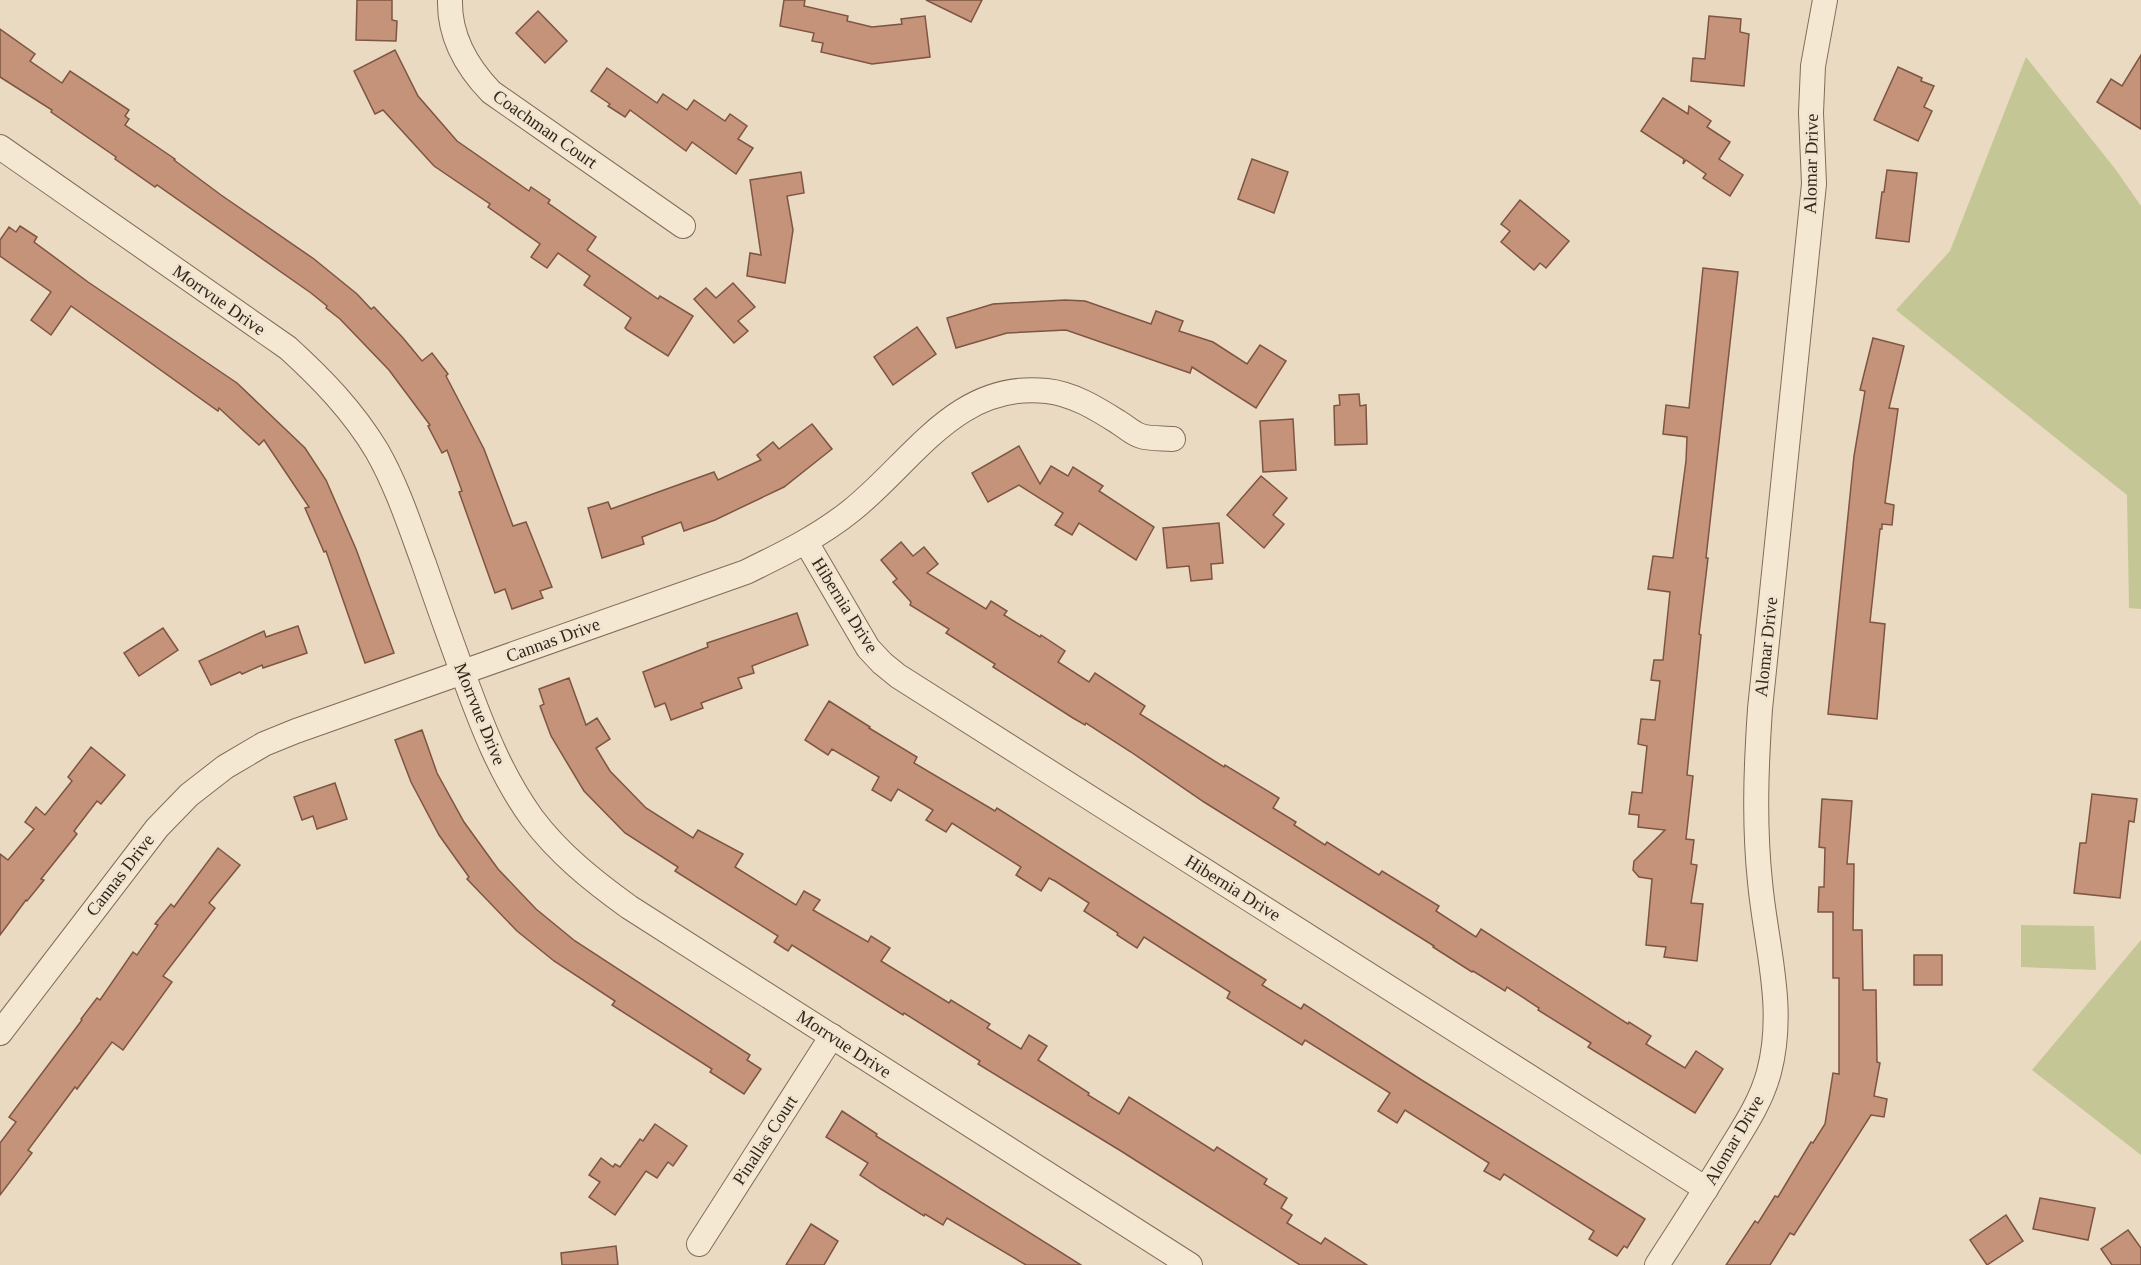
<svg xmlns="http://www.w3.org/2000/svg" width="2141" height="1265" viewBox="0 0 2141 1265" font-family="Georgia,serif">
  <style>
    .green { fill: #c4c696 }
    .building { fill: #c59379; stroke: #7e5542; stroke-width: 1.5 }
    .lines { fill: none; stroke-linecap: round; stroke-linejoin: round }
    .street-casing { stroke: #816c5a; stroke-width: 26 }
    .street { stroke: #f5e8d3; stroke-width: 24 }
    .labels { text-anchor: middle; stroke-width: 6; stroke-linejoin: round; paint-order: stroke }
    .street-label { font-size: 18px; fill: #32261d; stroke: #f2e5cf }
  </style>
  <rect width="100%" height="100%" fill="#eadac1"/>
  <g class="green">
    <path d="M2026 57 2116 170 2141 206V609L2129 608 2127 495 1896 310 1950 251Z"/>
    <path d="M2021 925 2094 926 2096 970 2021 967Z"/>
    <path d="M2141 940V1155L2032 1070Z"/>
  </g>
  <g class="building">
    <path d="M357 0H392V20L397 21 396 41 356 40Z"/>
    <path d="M784 0H805L804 6 848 16 847 21 872 27 902 24 901 19 925 16 930 57 872 64 821 52 823 43 812 41 814 33 780 26Z"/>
    <path d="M926 0H982L971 22Z"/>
    <path d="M538 11 567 41 545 63 516 33Z"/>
    <path d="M1709 16 1741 19 1740 32 1749 34 1744 86 1691 81 1693 58 1705 59Z"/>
    <path d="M0 29 35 54 30 61 62 83 70 71 129 110 125 116 129 119 125 125 175 159 174 160 221 195 314 259 357 294 371 309 374 307 403 338 422 361 432 353 448 374 446 376 484 449 513 526 526 522 552 587 540 591 543 598 512 609 505 589 495 593 459 492 462 491 447 450 442 453 428 426 430 425 389 370 340 319 326 308 327 306 311 293 157 185 155 187 115 159 116 157 51 112 52 110 0 77Z"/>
    <path d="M395 50 418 96 457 141 529 191 531 187 550 200 548 203 596 237 587 250 658 299 660 296 693 316 668 356 627 330 625 328 631 318 584 285 590 276 558 253 547 268 531 257 540 244 488 207 490 204 434 166 383 110 375 114 354 71Z"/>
    <path d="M2141 55V129L2097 102 2111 79 2122 86Z"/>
    <path d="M1898 67 1922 78 1921 81 1934 86 1924 107 1932 111 1918 141 1874 120Z"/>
    <path d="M607 68 657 103 663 94 687 110 694 100 725 121 730 114 747 126 738 139 753 148 736 174 692 142 686 151 630 110 625 117 608 106 610 104 591 91Z"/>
    <path d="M1663 98 1688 114 1689 106 1711 121 1707 127 1730 142 1719 159 1743 175 1730 196 1703 178 1706 174 1686 160 1683 164 1684 159 1641 131Z"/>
    <path d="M1252 159 1288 172 1274 213 1238 199Z"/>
    <path d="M1887 170 1917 173 1909 242 1876 238 1882 192H1884Z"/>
    <path d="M801 172 804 193 787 196 793 230 785 283 747 276 750 253 761 255 750 180Z"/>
    <path d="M1520 200 1569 241 1546 268 1540 263 1534 270 1501 242 1510 231 1501 224Z"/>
    <path d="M20 226 37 237 34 242 88 282 237 383 305 448 326 480 356 549 394 653 365 663 326 551 324 552 305 508 309 507 264 440 259 445 219 408 218 411 71 306 51 335 31 320 51 292 0 256V240L9 227 16 232Z"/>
    <path d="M1703 268 1738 272 1706 558H1708L1699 634 1701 635 1687 775 1693 776 1686 839 1694 840 1691 864 1697 865 1691 903 1703 904 1697 961 1664 957 1666 947 1646 945 1652 879 1639 877 1633 870 1634 861 1665 830 1638 827 1639 815 1629 814 1632 792 1642 793 1647 746 1638 744 1641 719 1655 720 1660 681 1651 680 1654 660H1663L1670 592 1648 589 1653 556 1673 558 1686 461 1687 437 1663 434 1666 405 1689 408Z"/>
    <path d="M733 283 755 307 738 321 748 331 734 343 694 299 706 288 716 298Z"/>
    <path d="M1065 300 1085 301 1151 324 1156 311 1183 321 1179 331 1213 342 1247 364 1260 345 1286 361 1256 408 1192 367 1190 373 1066 330 1007 333 956 348 947 318 993 304Z"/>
    <path d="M917 327 936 354 893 385 874 357Z"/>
    <path d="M1873 338 1904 346 1889 408 1898 409 1885 503 1894 505 1892 525 1882 524V529H1880L1870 622 1885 624 1877 719 1828 714 1854 456 1865 391 1860 390Z"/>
    <path d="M1359 394 1360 406 1366 405 1367 444 1335 445 1334 406 1340 405 1339 395Z"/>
    <path d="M1293 419 1296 470 1263 472 1260 421Z"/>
    <path d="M812 424 832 449 784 487 715 520 684 531 681 522 642 537 644 544 602 558 588 508 608 502 611 509 714 472 718 480 761 460 757 455 773 442 779 449Z"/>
    <path d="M1019 446 1040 484 1051 466 1068 476 1073 467 1103 486 1099 491 1154 527 1136 560 1079 523 1072 535 1055 525 1063 513 1019 485 988 502 972 473Z"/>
    <path d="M1261 476 1287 498 1273 515 1284 524 1264 548 1227 515Z"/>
    <path d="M1219 523 1223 563 1211 564 1212 579 1191 581 1189 566 1167 568 1163 528Z"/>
    <path d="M901 542 913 556 924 547 938 564 927 573 986 609 991 601 1007 611 1004 615 1040 637 1041 635 1065 651 1058 662 1089 682 1095 673 1145 706 1140 714 1224 767 1225 765 1279 798 1273 808 1296 822 1294 825 1325 845 1327 842 1379 875 1382 871 1439 906 1436 911 1476 937 1481 929 1628 1024 1629 1022 1651 1036 1646 1044 1685 1068 1696 1051 1723 1069 1695 1113 1588 1047 1591 1043 1538 1010 1539 1008 1507 987 1505 991 1473 971 1472 972 1433 947 1434 946 1204 802 1131 752 1086 723 1085 725 1073 718 993 667 995 664 946 633 949 629 910 605 911 602 893 582 897 579 881 560Z"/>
    <path d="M797 613 808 645 752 666 754 673 738 678 742 688 701 703 703 708 671 720 665 703 655 707 643 672 708 647 707 643Z"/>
    <path d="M298 626 307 653 263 668 262 665 242 674 240 672 211 685 199 661 264 631 266 637Z"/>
    <path d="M163 628 178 650 139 676 124 653Z"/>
    <path d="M569 678 586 725 597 718 610 739 596 748 610 771 646 808 693 838 698 830 743 854 735 867 796 905 804 891 820 900 813 910 868 942 871 936 890 948 881 961 949 1003 951 1000 990 1024 987 1028 1021 1049 1029 1035 1047 1046 1038 1060 1089 1093 1088 1095 1119 1114 1129 1097 1214 1151 1217 1147 1267 1179 1264 1184 1287 1198 1281 1208 1292 1215 1287 1223 1321 1244 1325 1238 1367 1265H1300L1121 1151 978 1064 980 1061 904 1013 903 1015 792 945 788 951 774 942 778 936 675 871 678 867 625 833 584 791 551 736 540 706 544 704 539 689Z"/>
    <path d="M829 701 870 727 869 728 917 757 914 763 995 811 997 808 1228 956 1266 980 1262 985 1301 1009 1304 1004 1420 1079 1645 1219 1627 1248 1624 1246 1617 1256 1589 1239 1594 1231 1504 1174 1500 1180 1484 1171 1489 1163 1405 1110 1397 1123 1378 1111 1390 1093 1305 1040 1302 1045 1227 998 1230 992 1144 937 1137 948 1117 935 1118 933 1084 911 1089 903 1055 881 1049 878 1041 891 1016 875 1021 867 952 823 946 832 926 820 933 810 898 789 891 801 872 790 879 777 832 749 828 755 805 740Z"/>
    <path d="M422 730 437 773 464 822 498 869 536 909 575 941 750 1055 747 1060 761 1069 744 1094 710 1072 712 1069 612 1005 615 1001 554 961 517 931 467 879 469 877 439 835 411 782 395 740Z"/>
    <path d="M91 747 125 775 101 804 97 801 74 831 77 834 41 879 44 880 27 901 26 900 0 935V854L8 860 34 829 25 822 36 807 45 815 72 781 68 777Z"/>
    <path d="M335 783 347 819 317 829 313 816 302 820 294 797Z"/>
    <path d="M2092 794 2137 799 2134 822 2129 821 2120 898 2074 893 2080 843H2086Z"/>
    <path d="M1822 799 1852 801 1847 864H1854L1853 930H1862L1863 990H1876L1877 1062 1880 1063 1874 1096 1887 1099 1884 1117 1871 1115 1794 1235 1790 1233 1770 1265H1726L1755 1221 1758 1223 1775 1196 1778 1197 1811 1142 1813 1143 1825 1124 1833 1073 1839 1074V978H1833V912H1818L1819 887H1824L1825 848 1819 847Z"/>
    <path d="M218 848 240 865 209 903 215 908 163 976 172 982 123 1050 112 1042 77 1089 75 1087 28 1150 32 1153 0 1195V1143L16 1122 9 1117 82 1020 81 1019 97 998 100 1000 133 952 137 955 158 925 155 924 171 904 174 907Z"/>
    <rect x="1914" y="955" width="28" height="30"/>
    <path d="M842 1111 877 1134 876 1136 1081 1265H1026L947 1218 943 1225 925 1214 924 1216 881 1189 860 1175 868 1163 826 1137Z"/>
    <path d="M655 1124 687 1146 673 1166 668 1162 657 1178 646 1171 615 1215 589 1197 600 1182 589 1175 601 1158 613 1167 615 1164 620 1167 640 1139 643 1141Z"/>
    <path d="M2040 1198 2095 1208 2088 1240 2033 1229Z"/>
    <path d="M2006 1215 2023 1241 1987 1265 1970 1240Z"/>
    <path d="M811 1224 838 1241 824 1265H786Z"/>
    <path d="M2128 1230 2141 1248V1265H2112L2101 1249Z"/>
    <path d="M616 1246 618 1265H562L561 1253Z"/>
  </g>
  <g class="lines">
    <defs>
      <g id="street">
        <path d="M450 0C449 37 467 67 491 92L683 226"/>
        <path d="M0 147 288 348C322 379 353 411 377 451 397 486 410 526 424 564 437 602 451 641 465 679 483 728 501 775 532 818 559 854 593 881 629 907L1190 1265"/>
        <path d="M806 542 868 648 882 663 898 676 1706 1189"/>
        <path d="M0 1033 157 828 189 795 225 767 264 744 296 731 746 572C783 554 820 536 852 510 914 460 957 381 1047 391 1073 394 1096 408 1118 422 1125 426 1133 434 1141 436 1150 439 1163 438 1173 439"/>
        <path d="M699 1244 832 1036"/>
        <path d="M1657 1265C1681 1228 1705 1191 1728 1153 1744 1127 1761 1102 1769 1072 1786 1007 1766 947 1760 882 1754 824 1756 768 1760 709L1814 184 1811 113 1813 66 1825 0"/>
      </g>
    </defs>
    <use href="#street" class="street-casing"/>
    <use href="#street" class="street"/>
  </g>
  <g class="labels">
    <g class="street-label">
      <text transform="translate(545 129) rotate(35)" y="6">Coachman Court</text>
      <text transform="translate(1811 164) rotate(-89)" y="6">Alomar Drive</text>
      <text transform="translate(219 300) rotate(35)" y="6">Morrvue Drive</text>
      <text transform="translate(845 605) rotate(58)" y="6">Hibernia Drive</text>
      <text transform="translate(553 640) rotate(-20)" y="6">Cannas Drive</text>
      <text transform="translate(1766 647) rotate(-84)" y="6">Alomar Drive</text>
      <text transform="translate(480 714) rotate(68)" y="6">Morrvue Drive</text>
      <text transform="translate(120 875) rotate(-52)" y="6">Cannas Drive</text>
      <text transform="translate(1233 888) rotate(32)" y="6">Hibernia Drive</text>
      <text transform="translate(844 1044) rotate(33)" y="6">Morrvue Drive</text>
      <text transform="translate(765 1140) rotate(-57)" y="6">Pinallas Court</text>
      <text transform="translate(1734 1140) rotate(-60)" y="6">Alomar Drive</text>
    </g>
  </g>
</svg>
